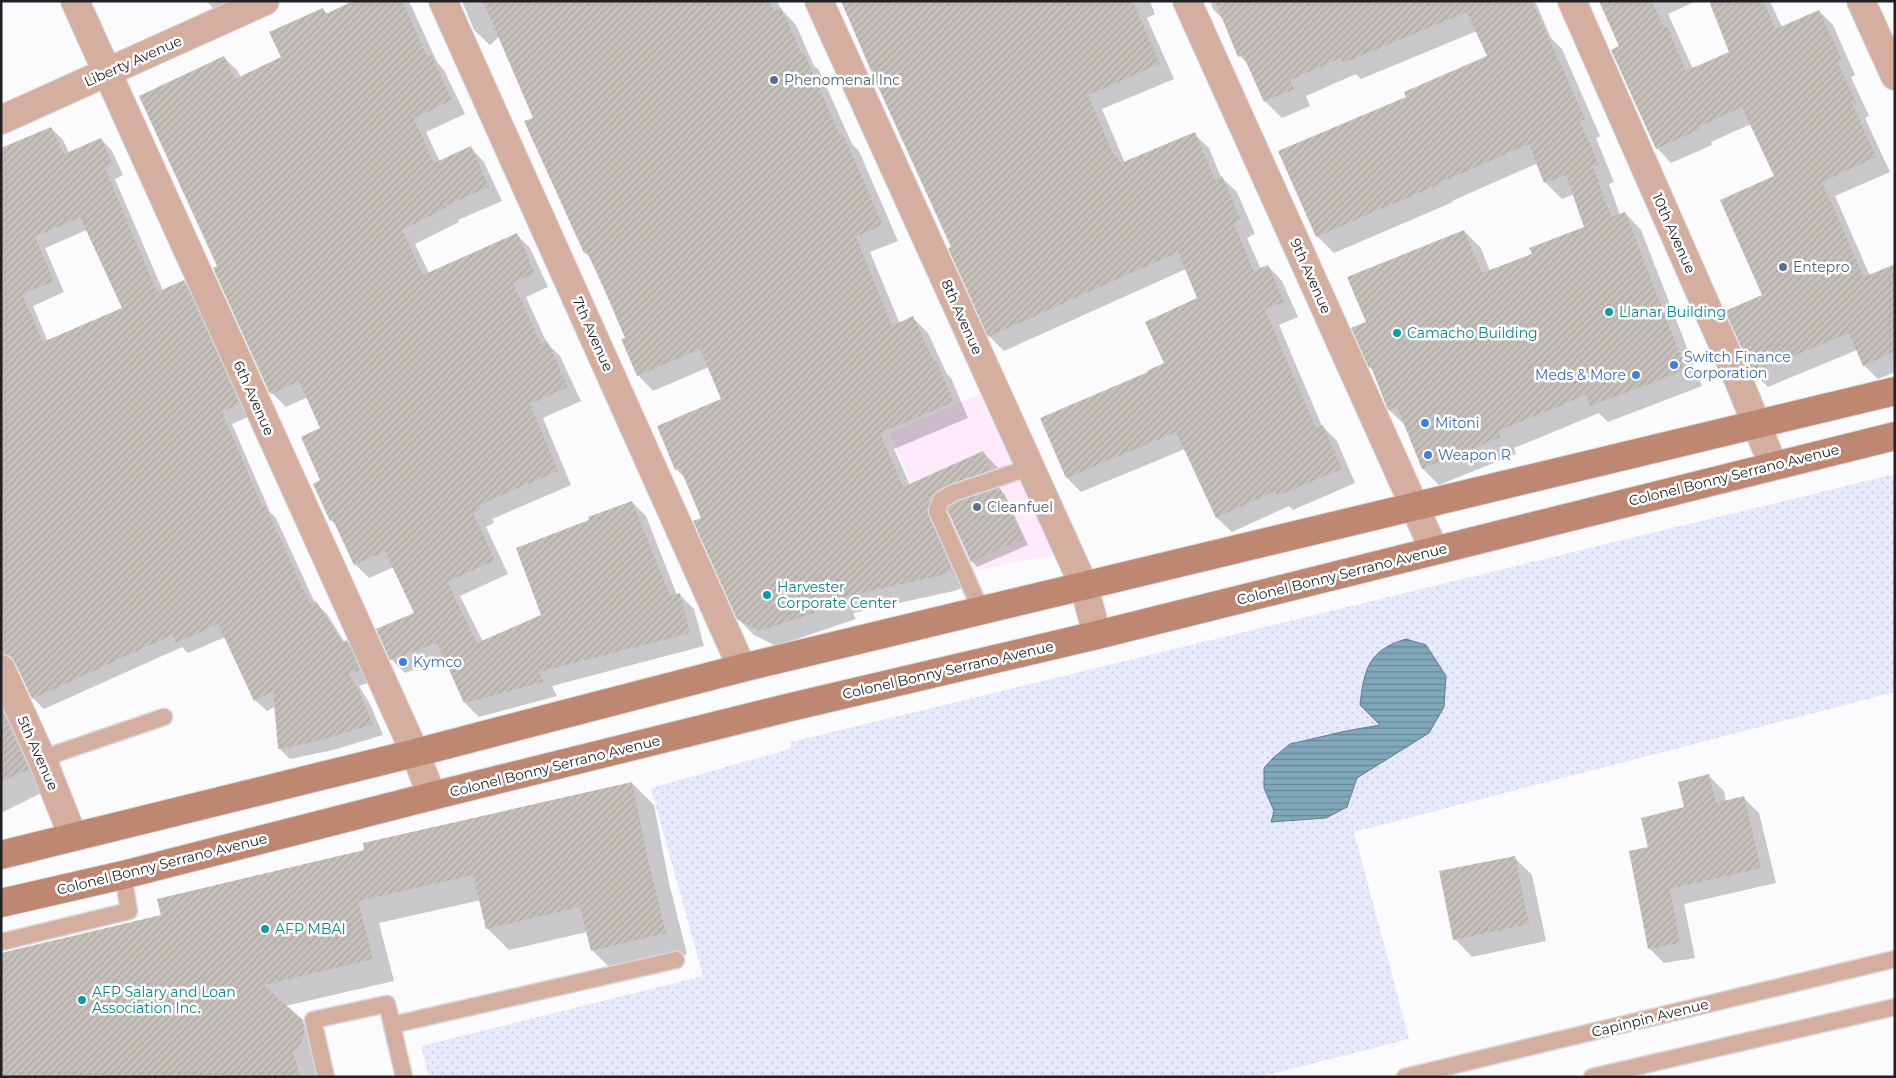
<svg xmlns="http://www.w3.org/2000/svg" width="1896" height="1078" viewBox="0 0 1896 1078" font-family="Montserrat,sans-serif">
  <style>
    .commercial { fill: #feeafb }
    .grass { fill: url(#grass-dots) }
    .water { fill: url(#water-rules); stroke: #637f8d }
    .shadow { fill: #0003; fill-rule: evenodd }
    .building { fill: url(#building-hatch); fill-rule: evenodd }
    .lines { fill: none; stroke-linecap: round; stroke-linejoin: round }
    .service-casing { stroke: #d8d8db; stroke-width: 19 }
    .minor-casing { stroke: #d8d8db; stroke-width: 30 }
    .tertiary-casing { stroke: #d8d8db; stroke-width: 30 }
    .secondary-casing { stroke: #d8d8db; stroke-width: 30 }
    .service { stroke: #d4ae9f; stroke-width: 16 }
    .minor { stroke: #d4ae9f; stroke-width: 28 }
    .tertiary { stroke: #d4ae9f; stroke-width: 28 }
    .secondary { stroke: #be8771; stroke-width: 28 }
    .service-dot { fill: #5c6f8a; stroke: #fff; stroke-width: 2 }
    .culture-dot { fill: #0f9aa8; stroke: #fff; stroke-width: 2 }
    .shop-dot { fill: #3f7fe0; stroke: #fff; stroke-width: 2 }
    .labels { text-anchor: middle; stroke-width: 5; stroke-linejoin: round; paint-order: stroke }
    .street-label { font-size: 14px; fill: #202124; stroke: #fff }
    .service-label { font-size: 14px; fill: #4e5e75; stroke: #fff; text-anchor: start }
    .culture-label { font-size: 14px; fill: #0d838f; stroke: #fff; text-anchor: start }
    .shop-label { font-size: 14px; fill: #366cbe; stroke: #fff; text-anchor: start }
  </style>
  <defs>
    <pattern id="grass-dots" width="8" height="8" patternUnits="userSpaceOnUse" patternTransform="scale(1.25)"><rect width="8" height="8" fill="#e7e9fd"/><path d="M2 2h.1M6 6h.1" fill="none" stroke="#c6c8d9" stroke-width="1.8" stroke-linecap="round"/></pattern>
    <pattern id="water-rules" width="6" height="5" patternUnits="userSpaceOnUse" patternTransform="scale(1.25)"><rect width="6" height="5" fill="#80a7ba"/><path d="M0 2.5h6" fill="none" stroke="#688897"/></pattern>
    <pattern id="building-hatch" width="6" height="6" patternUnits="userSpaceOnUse" patternTransform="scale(1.25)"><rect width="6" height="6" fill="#c6c0ba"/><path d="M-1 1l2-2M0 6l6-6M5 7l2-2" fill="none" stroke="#aaa5a0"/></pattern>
  </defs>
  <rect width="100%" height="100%" fill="#fbfbfe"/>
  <path class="commercial" d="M983 393 1059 554 952 575 889 433Z"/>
  <path class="grass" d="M1895 474V692L1354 832 1409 1039 1259 1077H429L421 1046 703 976 651 788 790 749 791 742Z"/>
  <path class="water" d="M1406 639 1426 645 1446 676 1444 707 1429 733 1357 778 1347 807 1326 818 1271 822 1274 811 1264 788V768L1273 758 1290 744 1346 731 1380 725 1360 705C1364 670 1368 650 1406 639Z"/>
  <g class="shadow">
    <path d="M206 1H256L222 17Z"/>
    <path d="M357 1H409L437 62 444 70 465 114 426 132 440 162 471 148 484 162 502 201 458 220 459 222 415 244 429 273 516 234 530 248 548 287 526 297 547 343 560 356 581 401 543 418 571 485 492 519 494 523 486 527 508 574 460 596 483 642 543 616 591 521 632 502 646 516 677 595H680L694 609 704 646 552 686 557 696 479 717 465 703 445 658 405 673 391 659 415 614 394 567 369 578 355 564 338 528 331 520 322 481V429L308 397 286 407 270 391 218 267 224 58 238 71 241 78 283 58 322 9 328 14Z"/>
    <path d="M462 1H777L781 9 796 25 814 66 819 70 852 144 859 151 898 241 870 252 900 324 913 318 928 333 947 374 951 378 968 418 894 449 910 485 983 452 998 468 1006 485 998 488 1005 495 1028 545 977 567 972 561 949 510 943 524 967 586 954 591 853 613 856 619 776 646 754 635 738 619 702 519 685 478 676 469 723 399 709 367 653 391 638 375 627 338 591 258 585 253 526 122 535 118 500 36 490 45 474 30Z"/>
    <path d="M843 1H1150L1155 14 1147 18 1174 79 1102 109 1125 163 1194 134 1209 148 1221 177 1237 192 1255 234 1247 238 1261 269 1268 266 1282 281 1298 317 1279 325 1322 426 1337 441 1355 483 1293 510 1289 506 1232 532 1217 518 1185 449 1081 492 1067 478 1150 373 1166 364 1199 298 1186 269 1004 351 990 337 950 249 953 247Z"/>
    <path d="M1210 1H1535L1551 38 1562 49 1600 136 1596 138 1614 182 1609 184 1620 215 1625 213 1641 230 1702 386 1608 422 1599 413 1514 448 1516 454 1439 485 1423 469 1406 426 1389 410 1373 370 1370 367 1367 323 1464 231 1481 248 1490 272 1533 255 1586 228 1574 194 1562 199 1546 183 1538 163 1452 201 1453 202 1334 253 1317 236 1407 97 1489 57 1477 31 1361 79 1356 74 1306 96 1310 106 1282 118 1265 101 1250 66 1240 56 1225 21 1213 9Z"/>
    <path d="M1601 1H1696L1668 14 1693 69 1730 52 1710 1H1770L1782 27 1819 11 1833 25 1855 75 1851 77 1869 116 1865 118 1890 172 1835 196 1870 276 1895 265V372L1878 379 1864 365 1857 350 1768 387 1754 373 1727 311 1764 295 1776 177 1751 124 1711 142 1712 145 1671 163 1657 148 1621 47Z"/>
    <path d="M52 129 63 140 69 153 101 139 112 151 123 175 115 179 163 291 184 282 195 293 250 416 232 424 270 512 276 518 315 603 327 614 345 643 347 642 358 653 371 682 359 686 370 704 383 735 333 750 290 759 279 748 276 706 267 711 255 700 225 637 188 653 182 647 44 709 33 698 13 659 1 152ZM87 230 123 308 48 342 33 306 64 292 45 248Z"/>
    <path d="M1 687 49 789 1 813Z"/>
    <path d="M1709 776 1724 791 1726 802 1744 798 1759 813 1776 883 1684 904 1695 958 1664 963 1649 948V848L1685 808Z"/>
    <path d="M632 783 654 805 669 883 687 954 614 972 592 950 587 932 509 950 487 928 481 900 379 923 394 981 285 1006 324 1043V1063L315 1077H1L162 916 366 851Z"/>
    <path d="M1514 857 1532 875 1546 941 1472 957 1455 939Z"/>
  </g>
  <g class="building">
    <path d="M353 1H402L427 56 431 55 452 100 414 118 434 163 471 146 489 187 445 206 446 208 402 230 423 275 517 233 535 273 513 283 541 344 547 341 568 387 530 404 558 471 479 505 481 509 473 513 495 560 447 582 477 643 541 615 516 548 589 520 588 517 632 501 670 596 680 593 690 633 539 672 544 682 464 703 437 643 390 660 376 629 414 613 385 551 354 565 333 520 330 521 313 484 320 480 301 437 320 428 299 381 271 394 269 392 213 268 217 266 139 96 224 56 235 79 281 57 269 32 323 8 326 14Z"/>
    <path d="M483 1H769L774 11 781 8 802 54 804 53 840 135 843 134 883 225 856 237 892 326 913 316 934 362 936 361 954 402 880 433 903 487 983 451 992 470 950 484 936 491 932 497 928 508V515L952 570 938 576 839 598 841 604 759 631 737 619 693 521 701 518 680 468 675 470 657 426 721 399 700 349 637 376 621 339 625 338 605 291 587 252 584 253 524 121 533 118Z"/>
    <path d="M841 1H1133L1160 64 1088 95 1115 158 1118 157 1121 163 1195 132 1215 180 1222 176 1241 220 1233 223 1254 271 1268 265 1284 302 1265 310 1316 428 1323 425 1342 469 1277 496 1275 491 1216 518 1176 432 1066 478 1040 418 1148 372 1147 371 1164 363 1145 322 1197 298 1178 252 988 337 948 248 951 247 875 80Z"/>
    <path d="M1215 1H1532L1585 119 1580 121 1599 165 1593 167 1611 217 1625 212 1686 370 1590 406 1586 395 1498 431 1501 437 1422 469 1397 407 1388 410 1371 367 1369 368 1351 328 1366 322 1347 277 1464 230 1482 273 1532 254 1529 248 1584 227 1566 175 1544 183 1529 144 1437 184V185L1316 237 1278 151 1406 97 1404 92 1487 56 1467 12 1343 63 1341 58 1290 80 1294 89 1264 102 1243 55 1238 57Z"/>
    <path d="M1599 1H1652L1664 28 1667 26 1686 71 1729 52 1709 1H1763L1776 29 1819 10 1842 60 1837 62 1856 102 1852 103 1876 157 1822 182 1864 277 1895 264V351L1863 366 1849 333 1753 373 1725 311 1762 295 1720 200 1774 176 1742 107 1698 127 1699 130 1656 149 1611 50 1619 46Z"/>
    <path d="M51 127 64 154 101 138 113 164 105 168 157 292 184 280 240 404 222 412 262 506 265 505 310 604 316 601 342 642 347 640 360 670 349 674 359 691 373 724 322 740 278 749 273 691 254 701 218 624 176 643 172 635 32 699 15 662 10 656 1 654V148ZM80 217 122 308 43 342 22 294 54 281 35 237Z"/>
    <path d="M1000 488 1023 539 971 562 948 511 949 507 957 502Z"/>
    <path d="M1 707 29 769 1 782Z"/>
    <path d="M1709 774 1716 803 1744 796 1761 868 1670 889 1680 943 1648 949 1629 851 1648 847 1641 818 1684 807 1678 782Z"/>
    <path d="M632 782 648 860 666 933 591 951 580 907 486 929 473 875 358 901 373 959 263 985 303 1020 304 1033 302 1041 293 1053 300 1077H1V953L161 915 157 899 364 850 363 843Z"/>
    <path d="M1515 856 1529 924 1453 940 1439 871Z"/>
  </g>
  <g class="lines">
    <defs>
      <g id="service">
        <path d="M981 610 937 511 941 500 953 493 1031 467"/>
        <path d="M43 761 58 753 164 717"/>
        <path d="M1 942 129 911 123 875"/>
        <path d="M326 1077 313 1020 387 1004 392 1025"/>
        <path d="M404 1077 392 1025 676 960"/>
        <path d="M1405 1077 1895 959"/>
        <path d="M1592 1077 1895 1007"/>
      </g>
      <g id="minor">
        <path d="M75 1 415 753 432 796"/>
        <path d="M443 1 742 668"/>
        <path d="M1572 1 1736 374 1773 465"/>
        <path d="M1861 1 1895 76"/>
        <path d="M1 120 265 1"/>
        <path d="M1 669 43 761 73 837"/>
      </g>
      <g id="tertiary">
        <path d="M819 1 1084 586 1097 635"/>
        <path d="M1187 1 1434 550"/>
      </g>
      <g id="secondary">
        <path d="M1 855 415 753 742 668 1895 391"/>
        <path d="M1 903 123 875 432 796 791 707 1097 635 1895 436"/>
      </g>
    </defs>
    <use href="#service" class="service-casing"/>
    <use href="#minor" class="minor-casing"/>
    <use href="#tertiary" class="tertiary-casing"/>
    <use href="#secondary" class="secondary-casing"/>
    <use href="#service" class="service"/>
    <use href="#minor" class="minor"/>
    <use href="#tertiary" class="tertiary"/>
    <use href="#secondary" class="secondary"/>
  </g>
  <g class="service-dot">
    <circle cx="774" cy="80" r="5"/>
    <circle cx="1783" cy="267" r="5"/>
    <circle cx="977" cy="507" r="5"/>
  </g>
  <g class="culture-dot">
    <circle cx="1609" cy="312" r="5"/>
    <circle cx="1397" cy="333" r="5"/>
    <circle cx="767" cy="595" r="5"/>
    <circle cx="265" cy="929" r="5"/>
    <circle cx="82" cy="1000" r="5"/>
  </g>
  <g class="shop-dot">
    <circle cx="1674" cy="365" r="5"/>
    <circle cx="1636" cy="375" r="5"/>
    <circle cx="1425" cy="423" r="5"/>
    <circle cx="1428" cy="455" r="5"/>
    <circle cx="403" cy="662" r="5"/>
  </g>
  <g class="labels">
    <g class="street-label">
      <text transform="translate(133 61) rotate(-24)" y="5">Liberty Avenue</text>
      <text transform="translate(1674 233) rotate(66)" y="5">10th Avenue</text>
      <text transform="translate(1311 276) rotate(66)" y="5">9th Avenue</text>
      <text transform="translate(962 317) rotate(66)" y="5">8th Avenue</text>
      <text transform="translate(593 334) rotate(66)" y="5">7th Avenue</text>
      <text transform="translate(254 398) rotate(66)" y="5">6th Avenue</text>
      <text transform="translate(1734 475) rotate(-14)" y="5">Colonel Bonny Serrano Avenue</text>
      <text transform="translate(1342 574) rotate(-14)" y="5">Colonel Bonny Serrano Avenue</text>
      <text transform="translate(948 670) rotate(-13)" y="5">Colonel Bonny Serrano Avenue</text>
      <text transform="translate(38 753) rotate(66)" y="5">5th Avenue</text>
      <text transform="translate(555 766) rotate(-14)" y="5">Colonel Bonny Serrano Avenue</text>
      <text transform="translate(162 864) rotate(-14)" y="5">Colonel Bonny Serrano Avenue</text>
      <text transform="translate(1650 1018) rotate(-14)" y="5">Capinpin Avenue</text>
    </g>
    <g class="service-label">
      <text x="784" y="85">Phenomenal Inc</text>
      <text x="1793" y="272">Entepro</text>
      <text x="987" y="512">Cleanfuel</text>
    </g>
    <g class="culture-label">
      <text x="1619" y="317">Llanar Building</text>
      <text x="1407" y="338">Camacho Building</text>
      <text x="777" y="592">Harvester<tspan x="777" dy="16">Corporate Center</tspan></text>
      <text x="275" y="934">AFP MBAI</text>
      <text x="92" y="997">AFP Salary and Loan<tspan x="92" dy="16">Association Inc.</tspan></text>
    </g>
    <g class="shop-label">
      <text x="1684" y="362">Switch Finance<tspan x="1684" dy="16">Corporation</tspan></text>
      <text x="1626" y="380" text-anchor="end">Meds &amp; More</text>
      <text x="1435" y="428">Mitoni</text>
      <text x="1438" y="460">Weapon R</text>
      <text x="413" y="667">Kymco</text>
    </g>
  </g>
  <rect width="1896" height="1078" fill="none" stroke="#202124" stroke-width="5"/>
</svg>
